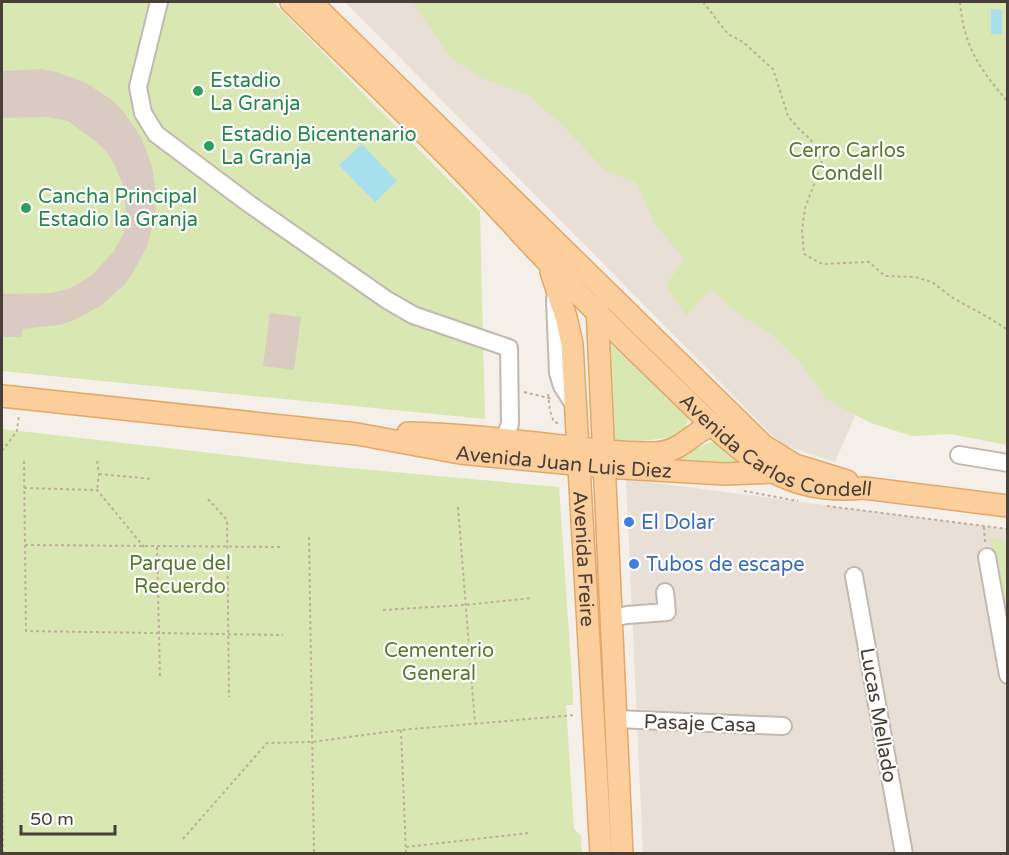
<svg xmlns="http://www.w3.org/2000/svg" width="1009" height="855" viewBox="0 0 1009 855" font-family="'Varela Round',sans-serif">
  <style>
    .residential { fill: #e8e0d7 }
    .green { fill: #d9e7b3 }
    .water { fill: #a8dfef }
    .building { fill: #d9cbc2 }
    .lines { fill: none; stroke-linecap: round; stroke-linejoin: round }
    .minor-casing { stroke: #c3b8af; stroke-width: 20 }
    .major-casing { stroke: #e1a86a; stroke-width: 24 }
    .path { stroke: #c1ae9d; stroke-width: 2; stroke-dasharray: 3 3; stroke-linecap: butt }
    .minor { stroke: #fff; stroke-width: 16 }
    .major { stroke: #fcce9b; stroke-width: 21 }
    .leisure-dot { fill: #2e9e5b; stroke: #fff; stroke-width: 2 }
    .shop-dot { fill: #3f7fe0; stroke: #fff; stroke-width: 2 }
    .labels { text-anchor: middle; stroke-width: 4.5; stroke-linejoin: round; paint-order: stroke }
    .leisure-label { font-size: 20px; fill: #27864d; stroke: #fff; text-anchor: start }
    .park-label { font-size: 20px; fill: #57792c; stroke: #fff }
    .street-label { font-size: 20px; fill: #483f38; stroke: #fff }
    .shop-label { font-size: 20px; fill: #366cbe; stroke: #fff; text-anchor: start }
  </style>
  <rect width="100%" height="100%" fill="#f4efe9"/>
  <g class="residential">
    <path d="M345 2H471L861 402 835 462 781 444Z"/>
    <path d="M626 479 1007 529V853H643Z"/>
  </g>
  <g class="green">
    <path d="M2 2H273L480 211 485 419 2 371Z"/>
    <path d="M412 2H1007V445L951 434 912 436 871 423 827 400 800 362 772 335 740 315 711 289 686 316 666 286 684 258 655 225 637 183 606 171 561 124 530 96 480 77 451 58Z"/>
    <path d="M610 337 689 410 685 436 622 443 614 438Z"/>
    <path d="M2 429 305 464 559 487 573 693V705H566L574 829 581 836 582 853H2Z"/>
    <path d="M711 442H716L744 465 650 464 683 454Z"/>
    <path d="M990 538 1007 540V611L1003 612Z"/>
  </g>
  <g class="water">
    <path d="M991 9 1002 10V34H991Z"/>
    <path d="M362 144 397 181 375 202 339 165Z"/>
  </g>
  <g class="building">
    <path d="M41 69 56 72 86 83 112 100 123 111 141 137 152 166 156 197 155 213 148 244 134 271 125 284 102 305 74 320 59 325 22 329V337H2V294L51 293 68 289 81 282 92 275 114 251 123 235 126 223 125 189 115 166 106 151 95 141 68 121 48 117 2 118V71Z"/>
    <path d="M270 313 301 317 294 370 263 366Z"/>
  </g>
  <g class="lines">
    <defs>
      <g id="minor">
        <path d="M159 2 138 87 143 113 156 134 248 203 387 300 413 315 509 348 510 424 504 439"/>
        <path d="M555 299 558 373 562 386 576 408"/>
        <path d="M959 455 1008 463"/>
        <path d="M987 557 1008 675"/>
        <path d="M854 576 904 854"/>
        <path d="M612 618 627 615 667 612 665 592"/>
        <path d="M616 719 783 726"/>
      </g>
      <g id="major">
        <path id="s1" d="M291 2C366 76 444 149 515 227 565 282 618 334 672 386 703 416 734 449 772 471 800 487 832 491 864 488L1008 506"/>
        <path d="M311 2 764 446 795 465 847 481"/>
        <path id="s2" d="M551 272 566 317 572 344 601 854"/>
        <path d="M597 307 622 854"/>
        <path id="s3" d="M2 396 357 434 460 453 605 467 724 474 773 472"/>
        <path d="M408 433C463 434 517 441 572 447 599 450 627 454 654 453 688 452 694 424 724 424"/>
      </g>
    </defs>
    <use href="#minor" class="minor-casing"/>
    <use href="#major" class="major-casing"/>
    <g class="path">
      <path d="M703 2 728 34 743 42 773 69 788 116 798 128 811 140 822 163 805 208 802 230 804 254 822 264 869 262 885 276 915 277 932 282 953 298 991 319 1008 330"/>
      <path d="M960 2C964 47 979 68 1008 102"/>
      <path d="M524 392 553 399"/>
      <path d="M548 394 550 411 554 422 561 424"/>
      <path d="M2 451 17 431 19 414"/>
      <path d="M24 461 26 631 283 635"/>
      <path d="M97 461 99 474 97 490"/>
      <path d="M99 474 153 479"/>
      <path d="M24 488 97 490 144 547"/>
      <path d="M744 491 798 501"/>
      <path d="M208 499 227 520 229 697"/>
      <path d="M827 506 1008 529"/>
      <path d="M458 507 475 723"/>
      <path d="M984 527 985 542"/>
      <path d="M309 537 314 854"/>
      <path d="M25 545 283 547"/>
      <path d="M157 547 160 678"/>
      <path d="M383 610 465 605 532 598"/>
      <path d="M401 730 406 854"/>
      <path d="M2 736 3 854"/>
      <path d="M183 839 267 743 312 742 401 730 576 715"/>
      <path d="M406 847 529 833"/>
    </g>
    <use href="#minor" class="minor"/>
    <use href="#major" class="major"/>
  </g>
  <g class="leisure-dot">
    <circle cx="198" cy="91" r="6"/>
    <circle cx="209" cy="146" r="6"/>
    <circle cx="26" cy="208" r="6"/>
  </g>
  <g class="shop-dot">
    <circle cx="629" cy="522" r="6"/>
    <circle cx="634" cy="564" r="6"/>
  </g>
  <g class="labels">
    <g class="leisure-label">
      <text x="210" y="87">Estadio<tspan x="210" dy="23">La Granja</tspan></text>
      <text x="221" y="141">Estadio Bicentenario<tspan x="221" dy="23">La Granja</tspan></text>
      <text x="38" y="203">Cancha Principal<tspan x="38" dy="23">Estadio la Granja</tspan></text>
    </g>
    <g class="park-label">
      <text x="847" y="157">Cerro Carlos<tspan x="847" dy="23">Condell</tspan></text>
      <text x="180" y="570">Parque del<tspan x="180" dy="23">Recuerdo</tspan></text>
      <text x="439" y="657">Cementerio<tspan x="439" dy="23">General</tspan></text>
    </g>
    <g class="street-label">
      <text dy="7" stroke="none"><textPath href="#s1" startOffset="666">Avenida Carlos Condell</textPath></text>
      <text dy="7" stroke="none"><textPath href="#s3" startOffset="566">Avenida Juan Luis Diez</textPath></text>
      <text dy="7" stroke="none"><textPath href="#s2" startOffset="290">Avenida Freire</textPath></text>
      <text transform="translate(879 715) rotate(80)" y="7">Lucas Mellado</text>
      <text transform="translate(700 723) rotate(2)" y="7">Pasaje Casa</text>
    </g>
    <g class="shop-label">
      <text x="641" y="529">El Dolar</text>
      <text x="646" y="571">Tubos de escape</text>
    </g>
  </g>
  <rect width="1009" height="855" fill="none" stroke="#483f38" stroke-width="6"/>
  <path d="M21 825v9h94v-9" fill="none" stroke="#483f38" stroke-width="3"/>
  <text x="30" y="825" font-size="18" fill="#483f38" stroke="#ffffff" stroke-width="4.5" paint-order="stroke">50 m</text>
</svg>
